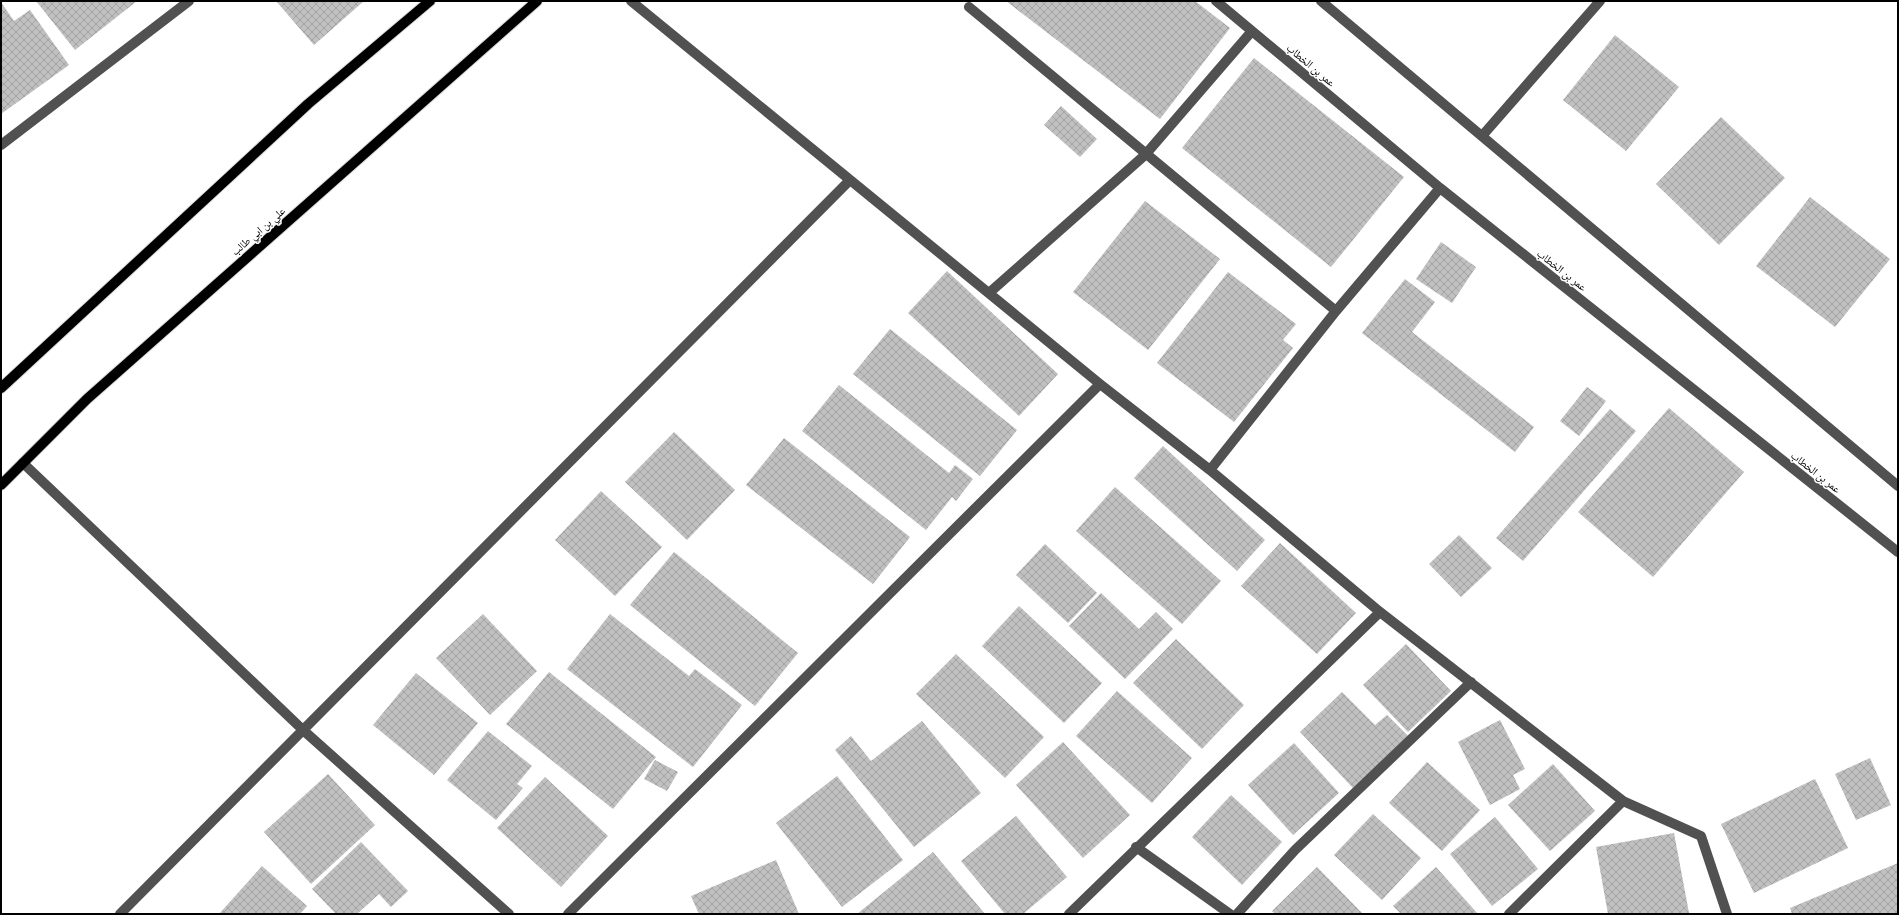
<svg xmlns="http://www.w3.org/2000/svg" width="1899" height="915" font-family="Ubuntu,'Noto Naskh Arabic',sans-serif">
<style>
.building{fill:url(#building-cross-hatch)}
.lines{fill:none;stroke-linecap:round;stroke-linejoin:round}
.major-casing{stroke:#dbdbdb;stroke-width:12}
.minor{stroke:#515151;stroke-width:10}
.major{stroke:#000;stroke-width:10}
.labels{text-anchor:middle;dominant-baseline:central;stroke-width:3;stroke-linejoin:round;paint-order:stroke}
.street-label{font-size:11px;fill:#000;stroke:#fff}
</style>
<defs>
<pattern id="building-cross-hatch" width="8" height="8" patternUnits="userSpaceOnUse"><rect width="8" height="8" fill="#c0c0c0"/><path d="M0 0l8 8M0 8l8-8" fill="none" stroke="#a3a3a3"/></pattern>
</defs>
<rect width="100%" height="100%" fill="#fff"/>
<path class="building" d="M 36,1 L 137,1 L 75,50 Z
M 276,1 L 364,1 L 314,45 Z
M 1006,1 L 1195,1 L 1230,28 L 1160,119 Z
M 1,2 L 14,21 L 30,10 L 69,65 L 1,114 Z
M 1615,35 L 1679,87 L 1626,151 L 1563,100 Z
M 1254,58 L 1404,177 L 1331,267 L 1182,148 Z
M 1061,106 L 1097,139 L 1080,157 L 1044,125 Z
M 1721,117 L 1785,178 L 1719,245 L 1656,184 Z
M 1810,197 L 1890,259 L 1835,327 L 1756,266 Z
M 1145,201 L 1220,259 L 1148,350 L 1073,292 Z
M 1441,242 L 1476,267 L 1452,303 L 1416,279 Z
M 947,271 L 1058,374 L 1019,416 L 908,313 Z
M 1228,272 L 1296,324 L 1283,340 L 1293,348 L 1234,422 L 1157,363 Z
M 1405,279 L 1435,302 L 1412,332 L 1534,427 L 1515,452 L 1362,333 Z
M 890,329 L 1017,430 L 980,476 L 853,374 Z
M 839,385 L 949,473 L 955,465 L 973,479 L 956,501 L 952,497 L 926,530 L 802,431 Z
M 1587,387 L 1606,401 L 1579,436 L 1560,421 Z
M 1669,408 L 1744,472 L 1653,577 L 1578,512 Z
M 1610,409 L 1636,431 L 1523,561 L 1496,538 Z
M 674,432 L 735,490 L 687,540 L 625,482 Z
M 784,438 L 910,537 L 873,584 L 746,485 Z
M 1163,446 L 1265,540 L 1237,571 L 1134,478 Z
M 1115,487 L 1221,581 L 1182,624 L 1076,531 Z
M 601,491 L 662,547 L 615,596 L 555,540 Z
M 1459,535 L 1492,568 L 1461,597 L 1429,564 Z
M 1280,543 L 1356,613 L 1317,654 L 1241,586 Z
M 1045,544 L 1097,593 L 1068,623 L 1016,575 Z
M 674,552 L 798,653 L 755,706 L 630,605 Z
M 1101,593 L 1139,629 L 1156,612 L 1173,629 L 1125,679 L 1069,626 Z
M 1019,606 L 1102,683 L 1064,723 L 982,646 Z
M 483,614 L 537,671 L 490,715 L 436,658 Z
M 610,614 L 689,676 L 695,669 L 742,705 L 693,767 L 567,669 Z
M 1176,639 L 1244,705 L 1202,749 L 1133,683 Z
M 1406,644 L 1451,691 L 1408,732 L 1363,685 Z
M 956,654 L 1044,737 L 1005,778 L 916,694 Z
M 549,672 L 656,757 L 613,809 L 506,724 Z
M 416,673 L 478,723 L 434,775 L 373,725 Z
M 1117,691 L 1192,758 L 1152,803 L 1076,736 Z
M 1342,692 L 1375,725 L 1387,715 L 1408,736 L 1353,788 L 1300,732 Z
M 1500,720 L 1525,769 L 1513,775 L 1520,789 L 1490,805 L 1458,742 Z
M 922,721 L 981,793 L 914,847 L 835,750 L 851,736 L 871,761 Z
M 488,731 L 532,766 L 517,784 L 523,788 L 496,820 L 447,780 Z
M 1063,742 L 1130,815 L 1083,858 L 1016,785 Z
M 1294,743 L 1339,793 L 1293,835 L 1248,785 Z
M 1870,758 L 1891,805 L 1856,820 L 1835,774 Z
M 655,760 L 678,772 L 667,791 L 644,779 Z
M 1427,762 L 1480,810 L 1442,851 L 1389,803 Z
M 1553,764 L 1595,811 L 1550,851 L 1508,805 Z
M 328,774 L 375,825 L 311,884 L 264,832 Z
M 837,776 L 903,860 L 842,907 L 776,823 Z
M 545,777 L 608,836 L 561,887 L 497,828 Z
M 1815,779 L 1848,848 L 1754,893 L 1721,824 Z
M 1231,795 L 1282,842 L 1242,885 L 1192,837 Z
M 1373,814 L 1421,858 L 1382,900 L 1334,855 Z
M 1016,816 L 1067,877 L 1023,914 L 1005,914 L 961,861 Z
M 1495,817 L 1538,869 L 1492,906 L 1450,854 Z
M 1674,833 L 1689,913 L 1608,914 L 1596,847 Z
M 361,842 L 408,891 L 391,907 L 379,894 L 357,914 L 336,914 L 312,889 Z
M 933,852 L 985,914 L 857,914 Z
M 776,860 L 799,914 L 699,914 L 691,896 Z
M 1898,863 L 1898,914 L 1792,914 L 1790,908 Z
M 262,866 L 307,906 L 300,914 L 219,914 Z
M 1317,867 L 1363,914 L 1275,914 L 1272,911 Z
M 1436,867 L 1478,914 L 1401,914 L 1393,906 Z"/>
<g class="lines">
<defs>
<path id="major" d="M 1,388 L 308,104 L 430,1
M 1,485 L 87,399 L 537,1"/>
</defs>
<use href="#major" class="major-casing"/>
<path class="minor" d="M 631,1 L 1100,384 L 1210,470 L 1380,612 L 1623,801 L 1701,836 L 1727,914
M 1216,1 L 1440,188 L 1898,552
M 1321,1 L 1898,486
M 969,7 L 1336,311
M 1482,136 L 1600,1
M 1,145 L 189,1
M 989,293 L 1145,155 L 1252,31
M 23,463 L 303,730 L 509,914
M 1210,470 L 1336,311 L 1440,188
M 1136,847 L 1230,914
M 120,914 L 850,180
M 568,914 L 1100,384
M 1069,914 L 1380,612
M 1237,914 L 1295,850 L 1471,682
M 1509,914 L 1623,801"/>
<use href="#major" class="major"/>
</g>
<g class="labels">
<g class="street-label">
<text transform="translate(1311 65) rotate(40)">عمر بن الخطاب</text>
<text transform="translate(258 231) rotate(-41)">علي بن ابي طالب</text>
<text transform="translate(1562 270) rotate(38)">عمر بن الخطاب</text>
<text transform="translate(1816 472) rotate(38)">عمر بن الخطاب</text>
</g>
</g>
<rect width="1899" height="915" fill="none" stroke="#000000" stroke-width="4"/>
</svg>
